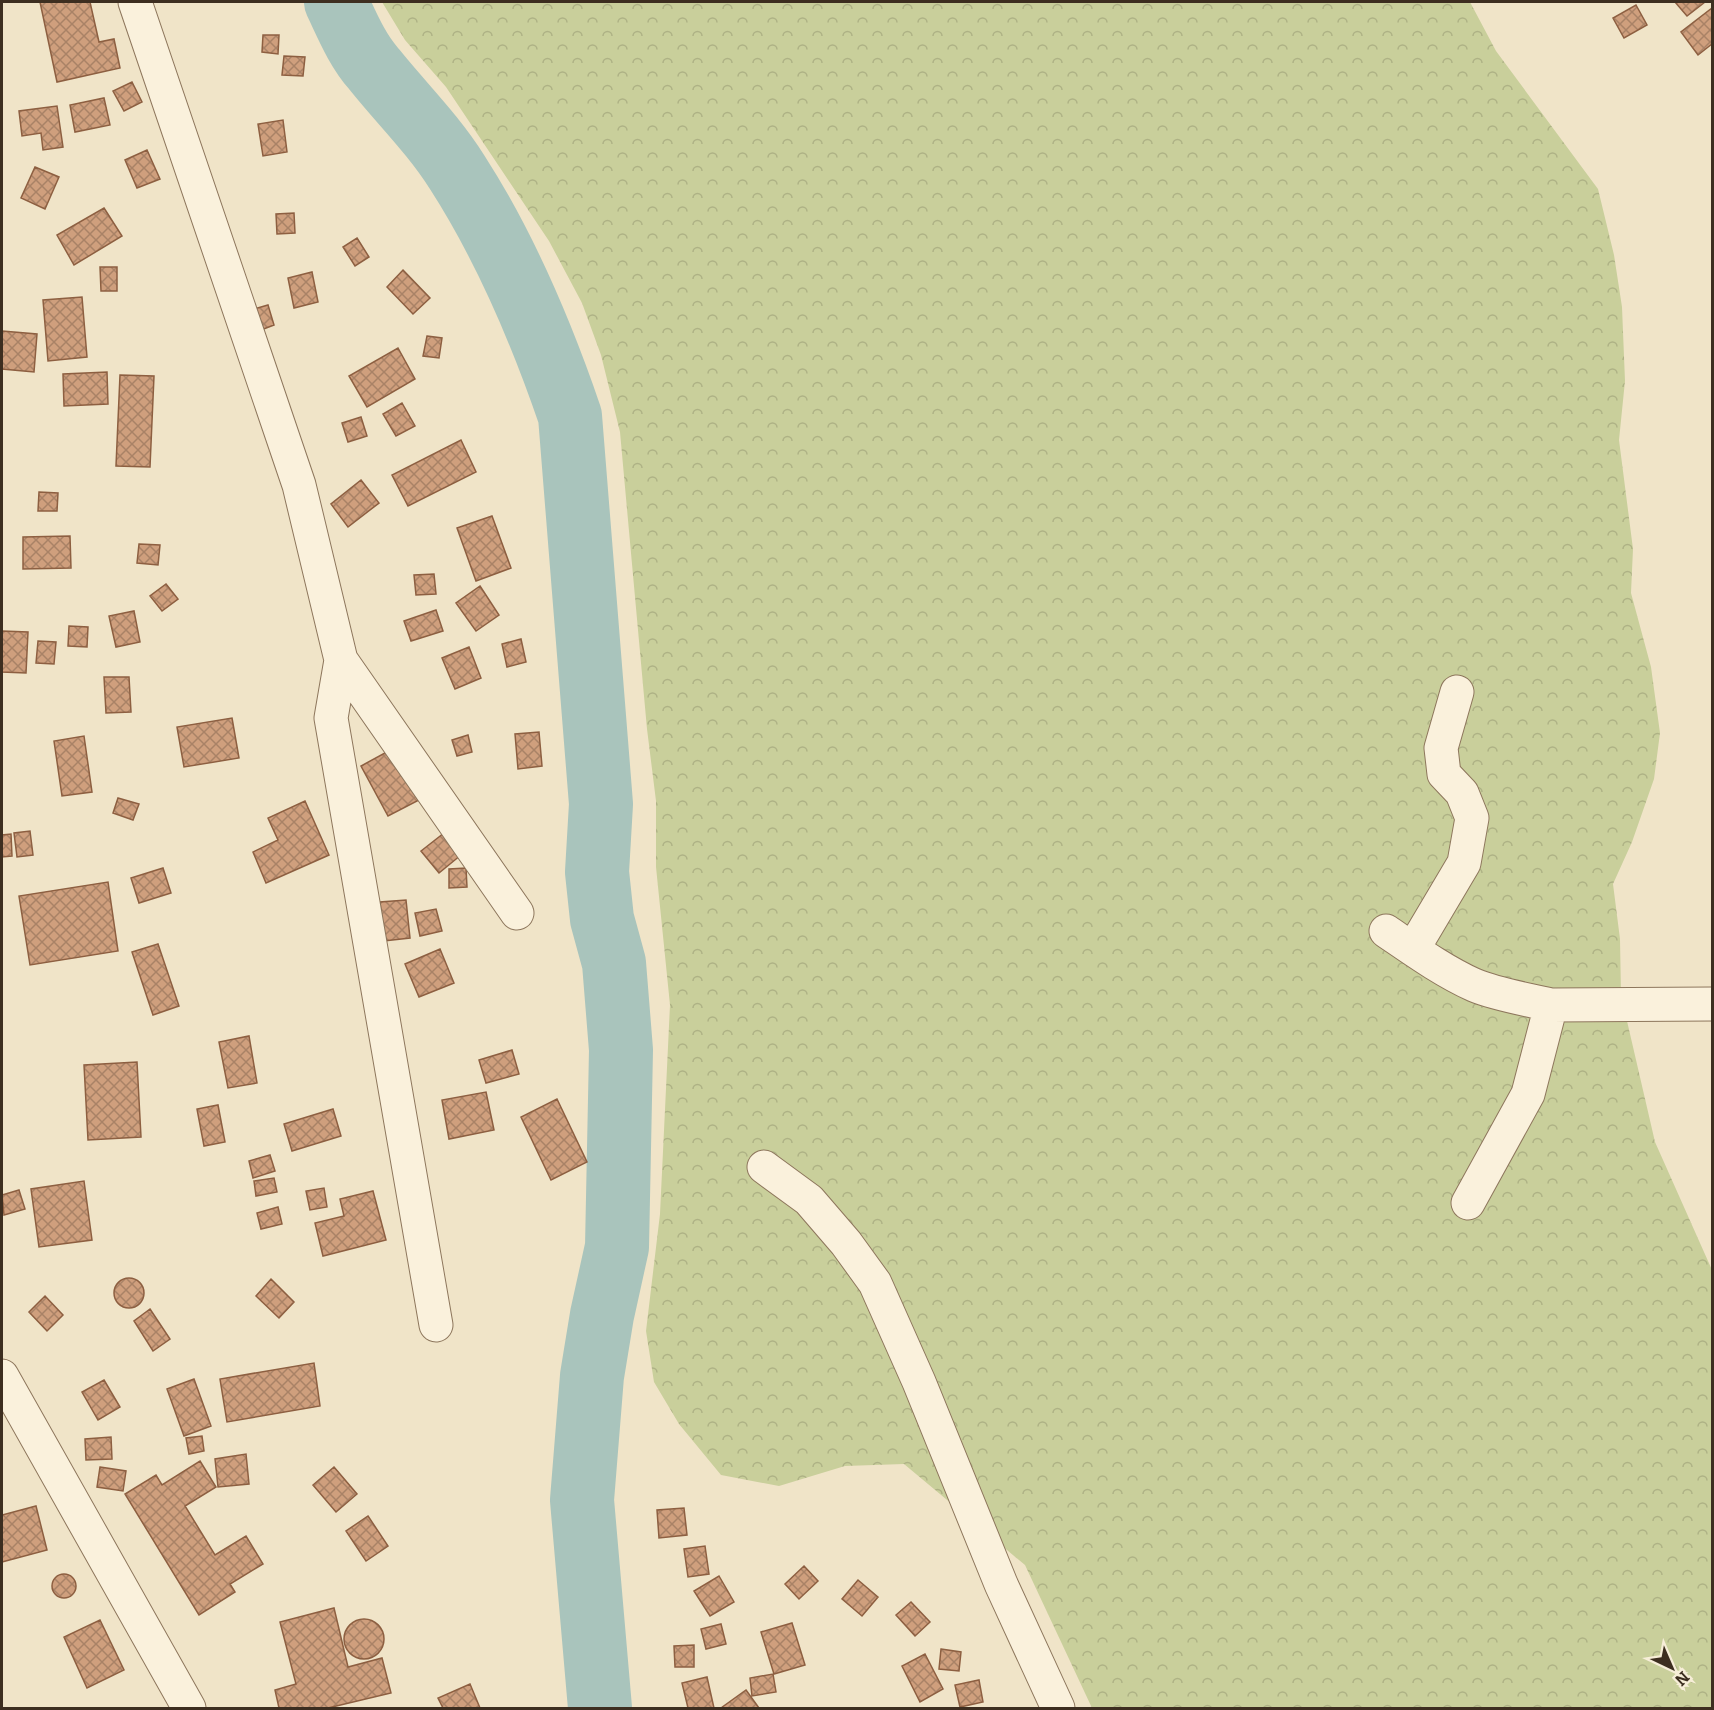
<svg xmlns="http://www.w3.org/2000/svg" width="1714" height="1710" font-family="Bitter,serif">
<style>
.forest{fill:url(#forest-crowns)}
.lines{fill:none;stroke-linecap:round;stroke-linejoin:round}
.river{stroke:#a9c4bc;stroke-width:64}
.building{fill:url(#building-cross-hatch);stroke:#8d5f41;stroke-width:1.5}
.minor-casing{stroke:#8d765c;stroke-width:35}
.minor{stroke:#faf1dc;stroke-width:33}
</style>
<defs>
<pattern id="forest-crowns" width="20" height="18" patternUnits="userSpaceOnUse" patternTransform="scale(1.5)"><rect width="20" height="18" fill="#c9cf9b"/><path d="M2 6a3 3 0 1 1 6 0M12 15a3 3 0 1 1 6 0" fill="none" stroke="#aeb285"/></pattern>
<pattern id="building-cross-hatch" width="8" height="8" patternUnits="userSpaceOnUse" patternTransform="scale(1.5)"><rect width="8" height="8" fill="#cf9f7d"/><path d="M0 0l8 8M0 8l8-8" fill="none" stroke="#a98266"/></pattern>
</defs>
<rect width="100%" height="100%" fill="#f0e4c8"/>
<path class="forest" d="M 382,2 L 1470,2 L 1496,51 L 1598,189 L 1614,255 L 1622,307 L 1625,381 L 1619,440 L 1633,549 L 1631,593 L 1651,667 L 1660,733 L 1654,779 L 1632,842 L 1613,884 L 1620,939 L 1621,995 L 1655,1142 L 1712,1270 L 1712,1708 L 1092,1708 L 1025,1565 L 904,1464 L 845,1466 L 779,1486 L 721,1475 L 679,1424 L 654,1382 L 646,1331 L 660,1214 L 670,1005 L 656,867 L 656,801 L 647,729 L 620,432 L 601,355 L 582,303 L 549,241 L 446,87 L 405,40 Z"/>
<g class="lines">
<path class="river" d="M 336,2 C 347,25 357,50 374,69 C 402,104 433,134 457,172 C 504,245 542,334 570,416 L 601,804 L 597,872 L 602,919 L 614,963 L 621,1050 L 617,1247 L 602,1315 L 592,1376 L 582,1500 L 600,1708"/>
</g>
<path class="building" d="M 40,2 L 90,2 L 99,42 L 114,39 L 120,68 L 57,82 Z
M 1675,2 L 1705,2 L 1687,16 Z
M 1636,5 L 1647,25 L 1624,38 L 1613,18 Z
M 1712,8 L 1712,44 L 1698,55 L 1681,32 Z
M 263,35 L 279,35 L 278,54 L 262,52 Z
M 284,56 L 305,57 L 303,76 L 282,75 Z
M 132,82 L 142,102 L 124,111 L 113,91 Z
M 104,98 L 110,125 L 75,132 L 70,105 Z
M 57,106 L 63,147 L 43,150 L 41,133 L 22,136 L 19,111 Z
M 283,120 L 287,152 L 263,156 L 258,124 Z
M 147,150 L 160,179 L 137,188 L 125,160 Z
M 35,167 L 59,177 L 45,209 L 21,198 Z
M 104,208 L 122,236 L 74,265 L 57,235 Z
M 294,213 L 295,233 L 277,234 L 276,214 Z
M 357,238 L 369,257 L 355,266 L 343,247 Z
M 100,267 L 117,267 L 117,291 L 101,291 Z
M 403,270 L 430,298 L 413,314 L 387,287 Z
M 312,272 L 318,302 L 294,308 L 288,278 Z
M 82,297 L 87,357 L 48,361 L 43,300 Z
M 268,305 L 274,325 L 261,330 L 254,309 Z
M 2,331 L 37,334 L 34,372 L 2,369 Z
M 427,336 L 442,338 L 439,358 L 423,356 Z
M 398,348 L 415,379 L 367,407 L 349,376 Z
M 107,372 L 108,404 L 64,406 L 63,374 Z
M 120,375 L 154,376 L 150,467 L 116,466 Z
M 402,403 L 415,426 L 396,436 L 383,414 Z
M 361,417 L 367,436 L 348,442 L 342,423 Z
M 461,440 L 476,472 L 408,506 L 392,475 Z
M 361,480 L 379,503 L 348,527 L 331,504 Z
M 39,492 L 58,493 L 57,511 L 38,511 Z
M 492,516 L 511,568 L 476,581 L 457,528 Z
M 70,536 L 71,568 L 23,569 L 23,537 Z
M 139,544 L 160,545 L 158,565 L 137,563 Z
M 434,574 L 436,594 L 416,595 L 414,575 Z
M 166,584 L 178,599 L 162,611 L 150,596 Z
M 480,586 L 499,615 L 476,631 L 456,603 Z
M 436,610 L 443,631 L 411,641 L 404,621 Z
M 134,611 L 140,642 L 116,647 L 109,616 Z
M 69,626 L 88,627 L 87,647 L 68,646 Z
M 2,631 L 28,632 L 26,673 L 2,672 Z
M 521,639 L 526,662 L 507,667 L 502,644 Z
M 38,641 L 56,642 L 54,664 L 36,663 Z
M 469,647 L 481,678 L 455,689 L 442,658 Z
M 104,677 L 129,677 L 131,712 L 106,713 Z
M 232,718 L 239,758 L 184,767 L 177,727 Z
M 539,732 L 542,766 L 518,769 L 515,734 Z
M 468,735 L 472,752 L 457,756 L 452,740 Z
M 84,736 L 92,792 L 62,796 L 54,741 Z
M 394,748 L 421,799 L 388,816 L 361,766 Z
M 118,798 L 139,804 L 133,820 L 113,813 Z
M 305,801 L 329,855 L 266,883 L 253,852 L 278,840 L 268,818 Z
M 30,831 L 33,855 L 17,857 L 14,833 Z
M 444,833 L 461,855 L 439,873 L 421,851 Z
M 11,834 L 12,856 L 2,857 L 2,835 Z
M 163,868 L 171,893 L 139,903 L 131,878 Z
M 466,868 L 467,887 L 449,888 L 449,869 Z
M 108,882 L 118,951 L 30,965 L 19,896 Z
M 406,900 L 410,938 L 384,941 L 380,902 Z
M 436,909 L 442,931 L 420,936 L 415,913 Z
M 158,944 L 179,1006 L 153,1015 L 132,952 Z
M 440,949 L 454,983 L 419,997 L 405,964 Z
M 249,1036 L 257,1083 L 228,1088 L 219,1042 Z
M 512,1050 L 519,1074 L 486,1083 L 479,1060 Z
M 137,1062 L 141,1137 L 88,1140 L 84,1065 Z
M 486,1092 L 494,1130 L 449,1139 L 442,1100 Z
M 557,1099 L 587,1162 L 551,1180 L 521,1117 Z
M 218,1105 L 225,1142 L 204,1146 L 197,1109 Z
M 333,1109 L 341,1136 L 292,1151 L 284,1124 Z
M 270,1155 L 275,1171 L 253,1178 L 249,1161 Z
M 274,1178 L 277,1192 L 256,1196 L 254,1181 Z
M 84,1181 L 92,1240 L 39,1247 L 31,1189 Z
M 324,1188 L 327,1207 L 310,1210 L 306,1191 Z
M 19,1190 L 25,1209 L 4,1215 L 2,1195 Z
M 373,1191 L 386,1240 L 323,1256 L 315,1223 L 344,1216 L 340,1199 Z
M 278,1207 L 282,1224 L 261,1229 L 257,1213 Z
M114 1293a15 15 0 1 1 30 0a15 15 0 1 1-30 0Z
M 271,1279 L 294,1302 L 279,1318 L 256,1296 Z
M 45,1296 L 63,1315 L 47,1331 L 29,1312 Z
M 150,1309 L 170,1339 L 153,1351 L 134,1321 Z
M 314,1363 L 320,1406 L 227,1422 L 220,1379 Z
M 194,1379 L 211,1426 L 184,1436 L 167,1389 Z
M 104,1380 L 120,1407 L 98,1420 L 82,1392 Z
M 202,1436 L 204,1451 L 189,1454 L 186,1438 Z
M 111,1437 L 112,1459 L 86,1460 L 85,1439 Z
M 246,1454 L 249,1484 L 218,1487 L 215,1459 Z
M 200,1461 L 216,1487 L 185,1506 L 215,1555 L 246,1536 L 263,1564 L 230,1584 L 235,1592 L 199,1615 L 125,1494 L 156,1475 L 162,1485 Z
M 100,1467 L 126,1471 L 123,1491 L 97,1487 Z
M 334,1467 L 357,1494 L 336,1512 L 313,1485 Z
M 36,1506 L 47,1550 L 2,1562 L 2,1515 Z
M 684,1508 L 687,1535 L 659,1538 L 657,1510 Z
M 368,1516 L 388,1546 L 366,1561 L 346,1531 Z
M 705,1546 L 709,1574 L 688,1577 L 684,1549 Z
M 804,1566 L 818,1581 L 799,1599 L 785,1584 Z
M52 1586a12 12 0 1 1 24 0a12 12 0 1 1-24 0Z
M 719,1576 L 734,1602 L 710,1616 L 694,1591 Z
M 858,1580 L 878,1597 L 862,1616 L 842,1599 Z
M 911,1602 L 930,1622 L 915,1636 L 896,1615 Z
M 334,1608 L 348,1667 L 382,1658 L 391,1693 L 328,1708 L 279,1708 L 275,1690 L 296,1684 L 280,1622 Z
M344 1639a20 20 0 1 1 40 0a20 20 0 1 1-40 0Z
M 100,1620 L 124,1670 L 87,1688 L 64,1637 Z
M 792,1623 L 805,1665 L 774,1674 L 761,1632 Z
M 721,1624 L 726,1644 L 706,1649 L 701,1629 Z
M 694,1645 L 694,1667 L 675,1667 L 674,1646 Z
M 941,1649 L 961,1652 L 959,1671 L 939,1669 Z
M 925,1654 L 943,1689 L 920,1702 L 902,1666 Z
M 773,1674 L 776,1692 L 752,1696 L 750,1678 Z
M 707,1677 L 714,1708 L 688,1708 L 682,1683 Z
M 979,1680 L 983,1702 L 960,1707 L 955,1685 Z
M 470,1684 L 480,1708 L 443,1708 L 438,1698 Z
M 746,1690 L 759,1708 L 721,1708 Z"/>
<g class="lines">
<defs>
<path id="minor" d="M 135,2 L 299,485 L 341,660 L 517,913
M 341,660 L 331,718 L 436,1325
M 1386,931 C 1414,950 1443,971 1474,985 C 1498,995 1526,999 1551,1005 L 1528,1094 L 1468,1203
M 1413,949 L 1464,863 L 1472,818 L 1462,793 L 1444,774 L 1441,748 L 1457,692
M 1551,1005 L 1712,1004
M 764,1167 L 809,1200 L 846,1243 L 875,1283 L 919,1382 L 1001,1584 L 1058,1708
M 2,1376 L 189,1708"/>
</defs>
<use href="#minor" class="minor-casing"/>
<use href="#minor" class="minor"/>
</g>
<rect width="1714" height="1710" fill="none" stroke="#3d2e20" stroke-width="6"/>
<g transform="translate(1672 1668) rotate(136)" stroke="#f7eed8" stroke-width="4.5" paint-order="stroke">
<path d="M0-4.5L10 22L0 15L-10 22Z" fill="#3d2e20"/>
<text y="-9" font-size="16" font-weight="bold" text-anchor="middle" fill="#3d2e20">N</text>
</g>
</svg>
